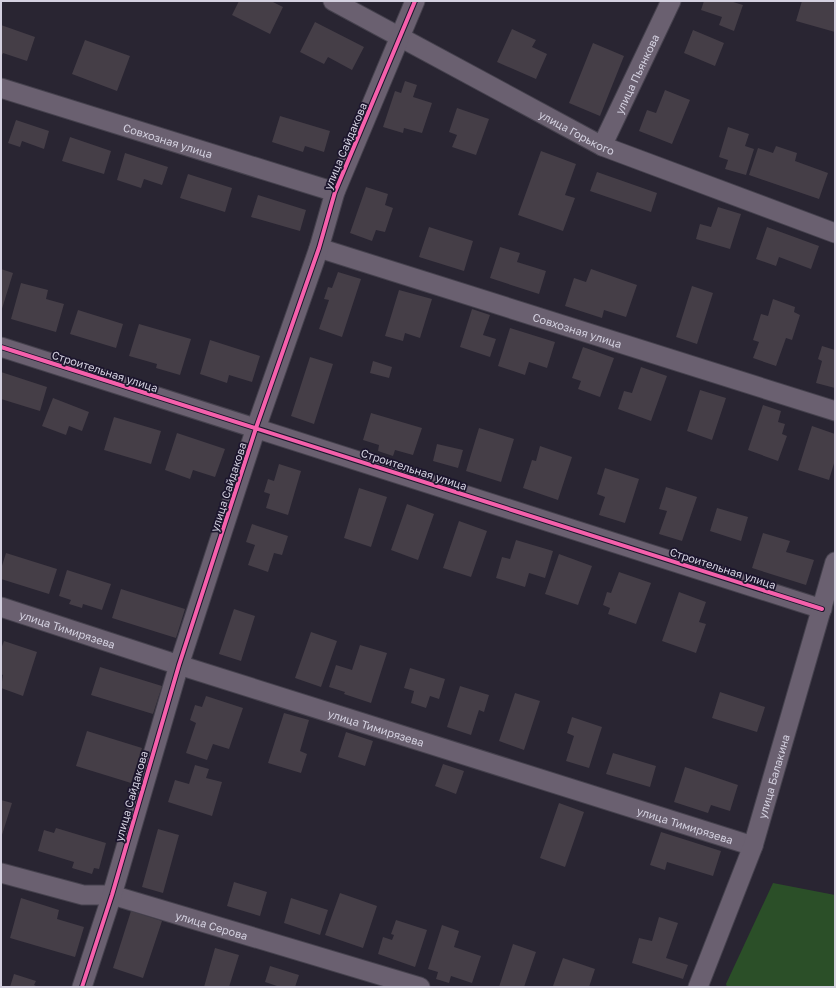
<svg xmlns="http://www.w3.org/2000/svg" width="836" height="988" font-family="'Golos Text',sans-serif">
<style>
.green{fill:#2b4f28}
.building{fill:#453e47}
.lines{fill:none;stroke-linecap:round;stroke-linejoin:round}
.street-casing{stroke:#45414d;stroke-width:21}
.street{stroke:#6a6070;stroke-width:19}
.cycleway-casing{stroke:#1c162d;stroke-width:6}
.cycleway{stroke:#f560ab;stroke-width:4}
.labels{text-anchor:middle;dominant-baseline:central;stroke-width:3.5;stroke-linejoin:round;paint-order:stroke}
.street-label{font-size:11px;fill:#d4d1e0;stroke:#1c162d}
</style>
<rect width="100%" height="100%" fill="#292532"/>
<path class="green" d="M 773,883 L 835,895 L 835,987 L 727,987 L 726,984 Z"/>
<path class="building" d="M 239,1 L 271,1 L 283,7 L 270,34 L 232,15 Z
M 704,1 L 730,1 L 743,5 L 734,31 L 719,25 L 722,17 L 701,10 Z
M 802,1 L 829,1 L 835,3 L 835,32 L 796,21 Z
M 315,22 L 364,47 L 352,70 L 328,57 L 324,64 L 300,52 Z
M 1,25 L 35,37 L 27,61 L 3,53 L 1,57 Z
M 512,29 L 536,40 L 532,47 L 547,54 L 536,79 L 497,62 Z
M 693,30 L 724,43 L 715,66 L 684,53 Z
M 85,40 L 130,56 L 117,91 L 72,74 Z
M 593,43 L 624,56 L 600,116 L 569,103 Z
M 405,81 L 417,85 L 413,97 L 432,103 L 422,133 L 404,128 L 403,133 L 383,127 L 395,91 L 401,93 Z
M 665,90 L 690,100 L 672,144 L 639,131 L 647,110 L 656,113 Z
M 457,108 L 489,119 L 476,155 L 452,147 L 457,135 L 449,132 Z
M 280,116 L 330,131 L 324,152 L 305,146 L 303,152 L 272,142 Z
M 16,120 L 49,131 L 44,149 L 22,141 L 20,147 L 8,143 Z
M 728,127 L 749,134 L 745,146 L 754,149 L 746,175 L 725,169 L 728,160 L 719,157 Z
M 70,137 L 111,151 L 104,174 L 62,161 Z
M 776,146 L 797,153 L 795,161 L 828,173 L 819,199 L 749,175 L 758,148 L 773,153 Z
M 541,151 L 576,164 L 565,195 L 575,198 L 563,231 L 518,215 Z
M 125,153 L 168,167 L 162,185 L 144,179 L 141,188 L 117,180 Z
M 597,172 L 657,193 L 651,212 L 590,191 Z
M 188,174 L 232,188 L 225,212 L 180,198 Z
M 366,187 L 388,194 L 385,205 L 393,208 L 385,232 L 376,230 L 372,241 L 350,233 Z
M 258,195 L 306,210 L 300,231 L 251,217 Z
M 718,207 L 741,214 L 730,249 L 696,239 L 700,224 L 711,227 Z
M 429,227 L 473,241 L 464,271 L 419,257 Z
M 767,227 L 819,246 L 811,269 L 779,257 L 776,266 L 756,259 Z
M 500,247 L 520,253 L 517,262 L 546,271 L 539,294 L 490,278 Z
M 1,269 L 13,273 L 1,312 Z
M 591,269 L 637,285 L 626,317 L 604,310 L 602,318 L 565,306 L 574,278 L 586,282 Z
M 338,272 L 361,279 L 342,337 L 319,329 L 329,300 L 324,299 L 328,287 L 332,288 Z
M 21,283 L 48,290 L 46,299 L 64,304 L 56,332 L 11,319 Z
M 692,286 L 713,293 L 697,344 L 676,337 Z
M 399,290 L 432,299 L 420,338 L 405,333 L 403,341 L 385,336 Z
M 773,299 L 795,307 L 794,312 L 800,315 L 792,340 L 786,338 L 776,366 L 753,358 L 759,342 L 753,340 L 761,314 L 768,316 Z
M 472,309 L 490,315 L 483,335 L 496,339 L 490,357 L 460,347 Z
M 78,310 L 123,324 L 116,348 L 70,334 Z
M 139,324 L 191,339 L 180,375 L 156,368 L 157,364 L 129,356 Z
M 510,328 L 555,342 L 547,368 L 529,362 L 525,375 L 498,366 Z
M 210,340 L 260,356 L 252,382 L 229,375 L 227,383 L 200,374 Z
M 822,346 L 835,350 L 835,388 L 816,383 L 822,361 L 818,359 Z
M 583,347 L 614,358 L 600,397 L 578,389 L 581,381 L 572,378 Z
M 310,357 L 333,364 L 314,424 L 291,416 Z
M 373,361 L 392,367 L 389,378 L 370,373 Z
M 641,367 L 667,376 L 651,421 L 618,409 L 624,391 L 632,393 Z
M 1,372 L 47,387 L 40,411 L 1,399 Z
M 700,390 L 726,398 L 712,440 L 687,431 Z
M 53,398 L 89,412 L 82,431 L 69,426 L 66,435 L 42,426 Z
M 763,405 L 781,411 L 778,422 L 785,424 L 782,434 L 787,436 L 778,461 L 748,450 Z
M 371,413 L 422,428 L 413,455 L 395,450 L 393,456 L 378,451 L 379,445 L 363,440 Z
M 114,417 L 161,431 L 151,464 L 104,450 Z
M 812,426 L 835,434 L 835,460 L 829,480 L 798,470 Z
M 479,428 L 514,439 L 501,482 L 466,471 Z
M 177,433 L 225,449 L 215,477 L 193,470 L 190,479 L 165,470 Z
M 437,444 L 463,450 L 458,468 L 433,461 Z
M 540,446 L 572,457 L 558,500 L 523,488 L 532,460 L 536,461 Z
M 279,464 L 301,471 L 288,515 L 266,508 L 270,494 L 264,492 L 268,479 L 274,481 Z
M 605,468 L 639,479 L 625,523 L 599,515 L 605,497 L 597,494 Z
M 666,487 L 697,497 L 682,541 L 659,534 L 667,511 L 659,509 Z
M 359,488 L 387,497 L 371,547 L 344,538 Z
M 407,504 L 434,514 L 418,560 L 391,550 Z
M 717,508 L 748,517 L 741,541 L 710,531 Z
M 459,521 L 487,531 L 471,577 L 443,568 Z
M 252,524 L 288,536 L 282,555 L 274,553 L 268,572 L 248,565 L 255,545 L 246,542 Z
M 763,533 L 790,541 L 786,552 L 814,560 L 806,585 L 752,568 Z
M 516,540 L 553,551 L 545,578 L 529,573 L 525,587 L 496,578 L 502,557 L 510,559 Z
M 6,553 L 57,569 L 49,594 L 1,579 L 1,569 Z
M 559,554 L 592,566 L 578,605 L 545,594 Z
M 67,570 L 111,584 L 102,610 L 83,604 L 82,608 L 69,604 L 71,600 L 59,596 Z
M 619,572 L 651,583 L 636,624 L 608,614 L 610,608 L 603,605 L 607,592 L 611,593 Z
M 121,589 L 185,609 L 176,638 L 112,618 Z
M 679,592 L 706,602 L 699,622 L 706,624 L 696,653 L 662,641 Z
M 234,609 L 255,616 L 241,661 L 219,654 Z
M 311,632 L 337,641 L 321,687 L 295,678 Z
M 4,641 L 37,652 L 23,696 L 1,688 L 3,675 L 1,674 L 1,649 Z
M 360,645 L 387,653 L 371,703 L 344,694 L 345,692 L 329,687 L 336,665 L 352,670 Z
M 100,667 L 162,686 L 153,714 L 91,695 Z
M 410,668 L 445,679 L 439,699 L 430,696 L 426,708 L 411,703 L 414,691 L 404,688 Z
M 460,686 L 489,695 L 484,712 L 479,710 L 471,735 L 447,727 Z
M 720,692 L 765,707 L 757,732 L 712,718 Z
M 515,693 L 540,701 L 524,750 L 499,741 Z
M 206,696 L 243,708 L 229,749 L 213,744 L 207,760 L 186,753 L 196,723 L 190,720 L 195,705 L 202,707 Z
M 284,713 L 309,720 L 300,751 L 307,754 L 301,773 L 268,763 Z
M 572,717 L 602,727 L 589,768 L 566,761 L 574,736 L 567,733 Z
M 87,731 L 142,748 L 131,783 L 76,766 Z
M 346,732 L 373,741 L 365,766 L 338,757 Z
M 613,753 L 656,766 L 650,787 L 606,774 Z
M 443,764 L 464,771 L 456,794 L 435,786 Z
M 195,765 L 209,769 L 206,778 L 222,782 L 212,816 L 168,802 L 175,780 L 189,784 Z
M 685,767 L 738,785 L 730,811 L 711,805 L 708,813 L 674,802 Z
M 1,800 L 12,803 L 1,838 Z
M 559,803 L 584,812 L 565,867 L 540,858 Z
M 56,828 L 106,843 L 99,869 L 94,868 L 92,874 L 72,868 L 74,862 L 38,851 L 44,830 L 54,833 Z
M 158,829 L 179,835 L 163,893 L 142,887 Z
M 661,832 L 721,851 L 713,876 L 667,862 L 665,870 L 650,865 Z
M 234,882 L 267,892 L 260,916 L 227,906 Z
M 340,893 L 377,906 L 363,948 L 325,935 Z
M 21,898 L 59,910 L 57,919 L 84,927 L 75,957 L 10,938 Z
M 291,898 L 328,910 L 320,935 L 284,923 Z
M 131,911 L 162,921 L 143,978 L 113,968 Z
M 659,917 L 678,923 L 666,958 L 688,965 L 683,979 L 632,963 L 639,938 L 652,941 Z
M 396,920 L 427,930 L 415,967 L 378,954 L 383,937 L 392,940 L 394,935 L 391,934 Z
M 442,925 L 459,931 L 454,947 L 481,956 L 472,983 L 451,976 L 449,983 L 436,979 L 438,972 L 428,969 Z
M 513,944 L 536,952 L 524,987 L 499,987 Z
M 215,948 L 239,955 L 229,987 L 204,987 Z
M 563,958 L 595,969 L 589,987 L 553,986 Z
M 270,966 L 299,975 L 295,987 L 280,987 L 265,982 Z
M 14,974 L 36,981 L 34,985 L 38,987 L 10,987 Z"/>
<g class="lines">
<defs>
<g id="street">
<path id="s1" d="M 333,1 L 602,146 L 835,233"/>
<path id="s2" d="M 1,88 L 335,192"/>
<path id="s3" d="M 602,146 L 671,1"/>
<path id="s4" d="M 319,248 L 835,411"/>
<path d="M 1,347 L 822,609"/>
<path id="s5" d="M 1,607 L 179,665 L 753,846"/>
<path id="s6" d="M 1,873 L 83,895 L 112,895 L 420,987"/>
<path d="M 82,987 L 112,895 L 179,665 L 256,428 L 319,248 L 335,192 L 415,1"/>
<path id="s7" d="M 698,987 L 753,846 L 835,562"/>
</g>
</defs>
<use href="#street" class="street-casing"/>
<use href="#street" class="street"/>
<defs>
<path id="cycleway" d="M 1,347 L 822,609
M 82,987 L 112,895 L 179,665 L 256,428 L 319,248 L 335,192 L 415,1"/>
</defs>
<use href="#cycleway" class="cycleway-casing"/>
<use href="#cycleway" class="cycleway"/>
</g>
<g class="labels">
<g class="street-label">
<text stroke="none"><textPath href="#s3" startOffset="80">улица Пьянкова</textPath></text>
<text stroke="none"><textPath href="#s1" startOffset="277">улица Горького</textPath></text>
<text stroke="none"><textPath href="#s2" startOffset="175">Совхозная улица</textPath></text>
<text transform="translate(345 146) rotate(-67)">улица Сайдакова</text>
<text stroke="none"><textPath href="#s4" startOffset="271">Совхозная улица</textPath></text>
<text transform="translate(105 371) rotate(18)">Строительная улица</text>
<text transform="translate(414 469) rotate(18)">Строительная улица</text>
<text transform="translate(228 487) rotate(-72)">улица Сайдакова</text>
<text transform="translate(723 568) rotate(18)">Строительная улица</text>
<text stroke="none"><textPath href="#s5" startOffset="70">улица Тимирязева</textPath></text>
<text stroke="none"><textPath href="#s5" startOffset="394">улица Тимирязева</textPath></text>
<text stroke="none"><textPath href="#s7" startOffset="224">улица Балакина</textPath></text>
<text transform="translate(131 796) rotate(-74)">улица Сайдакова</text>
<text stroke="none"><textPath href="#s5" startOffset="718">улица Тимирязева</textPath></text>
<text stroke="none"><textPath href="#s6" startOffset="218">улица Серова</textPath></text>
</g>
</g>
<rect width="836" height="988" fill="none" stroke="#d4d1e0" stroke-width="4"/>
</svg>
